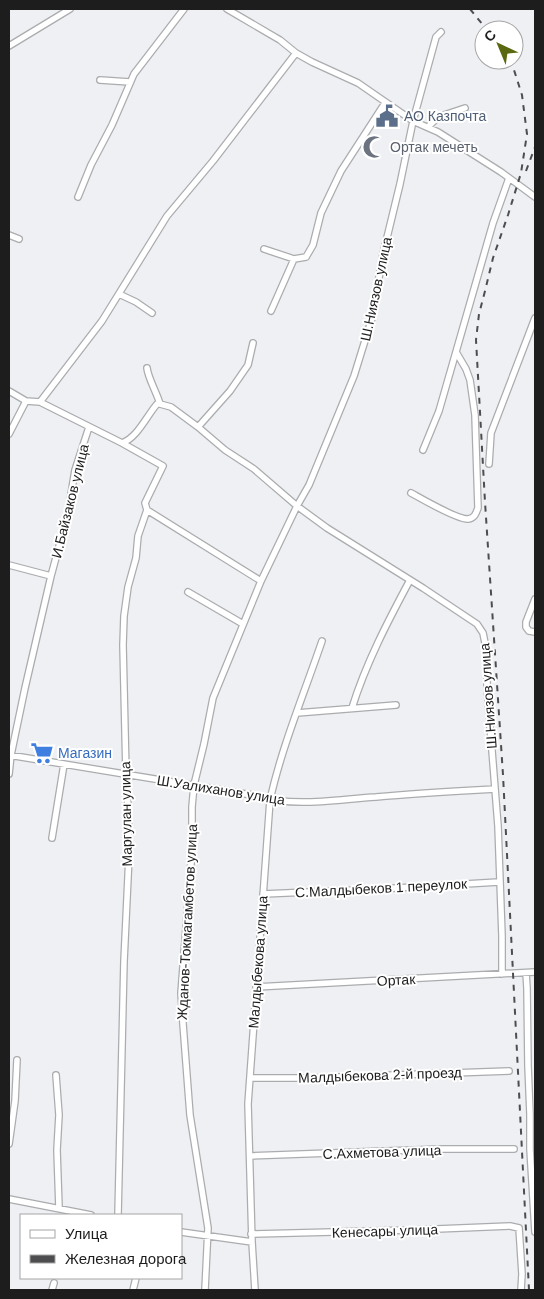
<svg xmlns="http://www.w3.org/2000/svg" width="544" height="1299" font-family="Arial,sans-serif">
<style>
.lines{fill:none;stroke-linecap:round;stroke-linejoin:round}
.minor-casing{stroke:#aaacae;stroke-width:8}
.minor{stroke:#fff;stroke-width:5.5}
.rail{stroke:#4d4d4f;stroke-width:2;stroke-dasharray:6 6;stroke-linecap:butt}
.labels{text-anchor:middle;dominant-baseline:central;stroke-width:4;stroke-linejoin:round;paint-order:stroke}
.service-label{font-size:14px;fill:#4e5e75;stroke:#fff;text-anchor:start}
.worship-label{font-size:14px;fill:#5b616d;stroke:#fff;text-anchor:start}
.street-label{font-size:14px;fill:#1d1d1e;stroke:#fff}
.shop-label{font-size:14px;fill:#366cbe;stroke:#fff;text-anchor:start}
</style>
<rect width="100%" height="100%" fill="#eef0f3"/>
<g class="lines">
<defs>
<path id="minor" d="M 227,9 L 280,40 L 296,53 L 312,62 L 358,83 L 413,121 L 438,132 L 501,172 L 535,197
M 9,46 L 70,9
M 296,53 L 213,161 L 167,216 L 102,321 L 40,402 L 122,443 C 137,438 146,417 157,404 L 160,404 L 171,407 L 198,427 L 225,450 L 254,469 L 297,506 L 309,485 L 354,376 L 372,318 L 383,254 L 400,184 L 413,121 L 436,37 L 441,32
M 100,80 L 130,82
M 428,127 L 438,117 L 465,108
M 78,197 L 91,165 L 112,125 L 134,74 L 184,9
M 9,235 L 19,239
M 264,249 L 294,259
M 119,294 L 136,302 L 152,313
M 271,311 L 294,259 L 306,257 L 313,245 L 321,213 L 341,171 L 385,103
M 147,368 C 148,378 157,393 160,404
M 9,391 L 26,401 L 40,402
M 198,427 L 230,391 L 248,365 L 253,343
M 9,434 L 26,401
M 423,450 L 439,411 L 493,223 L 509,178
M 489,464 L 491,433 L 535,318
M 411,493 C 422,499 458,520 468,519 C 475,518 476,513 478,508 L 475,415 L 470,380 L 466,369 L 456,352
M 147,510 L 261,581
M 9,565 L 51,576
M 188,592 L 243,624
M 535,599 L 526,622 L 526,627 L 529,631 L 535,632
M 352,708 C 366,663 388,621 410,580
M 297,713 L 396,705
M 9,755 L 258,796 C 294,808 339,799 376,797 C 415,793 455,791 494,789
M 9,774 L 11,755 L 25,688 L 51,576 L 68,513 L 75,470 L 89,427
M 52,838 L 64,764
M 263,894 L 379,889 L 499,882
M 526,973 L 527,988 L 528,1066 L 530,1114 L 530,1149 L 535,1232
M 256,987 L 535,972
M 56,1075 L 59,1115 L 57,1150 L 59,1208
M 250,1078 L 311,1078 L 509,1071
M 9,1144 L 15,1101 L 17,1060
M 250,1156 L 442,1149 L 514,1149
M 9,1199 L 91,1215
M 118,1215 L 124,961 L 129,856 L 128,807 L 126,774 L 123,645 L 124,616 L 128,587 L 136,558 L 138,536 L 147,510 L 145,503 L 163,466 L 122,443
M 181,1232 L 252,1242
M 251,1234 L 412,1230 L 510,1226 L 519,1228 L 522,1274 L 521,1290
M 52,1290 L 54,1283
M 133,1290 L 136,1278
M 205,1290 L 208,1228 L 190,1115 L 183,1024 L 181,993 L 192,850 L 192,807 L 194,785 L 204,744 L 213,698 L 261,581 L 297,506 L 327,528 L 423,588 L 477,624 L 483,633 L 487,653 L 487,688 L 498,826 L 502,936 L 502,974
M 255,1290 L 252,1242 L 248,1104 L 270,800 C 282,746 304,694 322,641"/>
</defs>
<use href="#minor" class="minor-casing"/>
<use href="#minor" class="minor"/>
<path class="rail" d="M 470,9 L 487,30
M 508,60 L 514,70 L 522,95 L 527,134 L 521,173 L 508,215 L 493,258 L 485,291 L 479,314 L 476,340 L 485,502 L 503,775 L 529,1290
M 526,171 L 535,147"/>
</g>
<defs>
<symbol id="civic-bare" viewBox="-9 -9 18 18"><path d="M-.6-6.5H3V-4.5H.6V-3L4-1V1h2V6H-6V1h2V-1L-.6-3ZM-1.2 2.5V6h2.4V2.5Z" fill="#5c6f8a" stroke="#fff" stroke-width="2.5" paint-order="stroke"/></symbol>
<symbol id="mosque-bare" viewBox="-9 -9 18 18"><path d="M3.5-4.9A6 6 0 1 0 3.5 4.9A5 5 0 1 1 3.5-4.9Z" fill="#6b7280" stroke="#fff" stroke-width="2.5" paint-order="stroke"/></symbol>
<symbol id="supermarket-bare" viewBox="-9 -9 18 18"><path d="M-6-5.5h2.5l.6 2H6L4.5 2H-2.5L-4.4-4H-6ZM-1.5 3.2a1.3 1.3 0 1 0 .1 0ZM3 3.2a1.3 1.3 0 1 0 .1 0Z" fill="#3f7fe0" stroke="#fff" stroke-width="2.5" paint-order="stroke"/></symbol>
</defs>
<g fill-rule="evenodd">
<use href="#civic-bare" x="371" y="100" width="32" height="32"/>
<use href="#mosque-bare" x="358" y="131" width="32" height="32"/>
<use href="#supermarket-bare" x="26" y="737" width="32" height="32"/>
</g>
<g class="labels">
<g class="service-label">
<text x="404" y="116">АО Казпочта</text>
</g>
<g class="worship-label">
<text x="390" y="147">Ортак мечеть</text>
</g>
<g class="street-label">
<text transform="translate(376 289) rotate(-78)">Ш.Ниязов улица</text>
<text transform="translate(70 501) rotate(-76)">И.Байзаков улица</text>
<text transform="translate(488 696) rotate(-94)">Ш.Ниязов улица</text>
<text transform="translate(221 790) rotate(9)">Ш.Уалиханов улица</text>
<text transform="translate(126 814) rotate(-91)">Маргулан улица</text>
<text transform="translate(381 888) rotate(-3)">С.Малдыбеков 1 переулок</text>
<text transform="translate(187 922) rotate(-87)">Жданов-Токмагамбетов улица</text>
<text transform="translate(258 962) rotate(-86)">Малдыбекова улица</text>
<text transform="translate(396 980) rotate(-3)">Ортак</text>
<text transform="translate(380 1075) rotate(-2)">Малдыбекова 2-й проезд</text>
<text transform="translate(382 1152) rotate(-2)">С.Ахметова улица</text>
<text transform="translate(385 1231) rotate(-2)">Кенесары улица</text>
</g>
<g class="shop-label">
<text x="58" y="753">Магазин</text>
</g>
</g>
<rect width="544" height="1299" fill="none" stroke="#1d1d1e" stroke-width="20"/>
<rect x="20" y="1214" width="162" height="65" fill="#ffffff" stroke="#a5a5a5"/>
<rect x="30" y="1230" width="25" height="8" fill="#ffffff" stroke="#a5a5a5"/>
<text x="65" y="1239" font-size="15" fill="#1d1d1e">Улица</text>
<rect x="30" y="1255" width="25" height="8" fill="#4d4d4f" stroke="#a5a5a5"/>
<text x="65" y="1264" font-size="15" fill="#1d1d1e">Железная дорога</text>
<g transform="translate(499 45) rotate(316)"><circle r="24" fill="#ffffff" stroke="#a5a5a5"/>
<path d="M0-4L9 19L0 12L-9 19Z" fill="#5a6911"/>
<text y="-8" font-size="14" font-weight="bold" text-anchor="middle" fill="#1d1d1e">С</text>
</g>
</svg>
